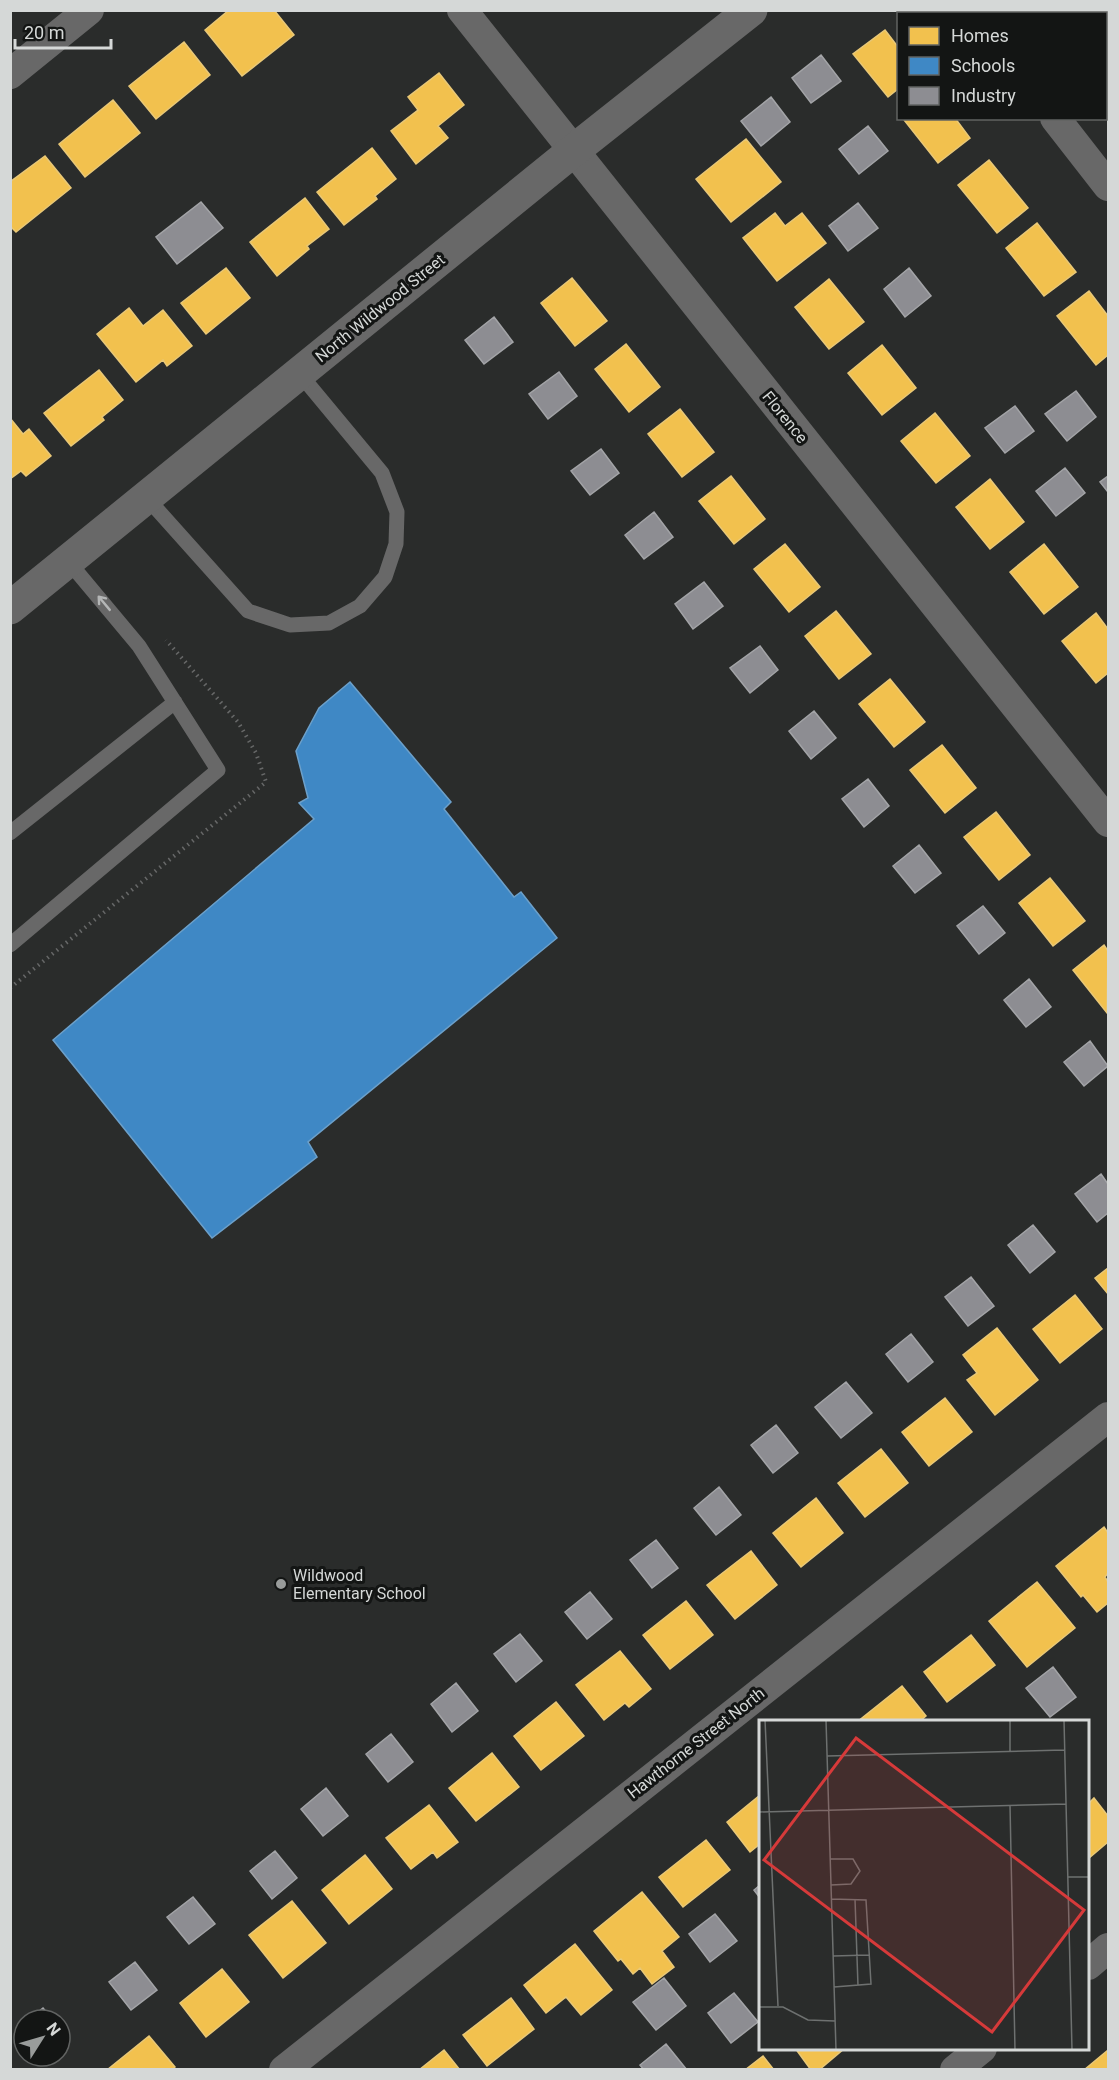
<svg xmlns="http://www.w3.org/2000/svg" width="1119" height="2080" font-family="Roboto,sans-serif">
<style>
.homes{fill:#f2c14e;stroke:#e9c877;stroke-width:1.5}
.schools{fill:#3f88c5;stroke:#6ca0ca;stroke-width:1.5}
.industry{fill:#8d8d92;stroke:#a3a4a7;stroke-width:1.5}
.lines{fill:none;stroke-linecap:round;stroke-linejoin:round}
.path{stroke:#676868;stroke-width:4;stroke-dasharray:1.5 4.5;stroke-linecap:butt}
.service{stroke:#686868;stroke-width:15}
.minor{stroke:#686868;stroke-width:30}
.tertiary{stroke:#686868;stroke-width:33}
.oneway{stroke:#b4b6b6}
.poi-dot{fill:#999c9b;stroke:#131514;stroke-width:2}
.labels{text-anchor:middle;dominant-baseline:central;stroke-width:6;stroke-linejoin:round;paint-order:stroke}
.street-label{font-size:16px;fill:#d5d8d7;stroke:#131514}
.poi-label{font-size:16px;fill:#d5d8d7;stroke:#131514;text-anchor:start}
.inset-road{fill:none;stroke:#6e7170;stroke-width:1.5}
.view{fill:#d63a3a;fill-opacity:0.15;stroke:#d63a3a;stroke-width:3}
.inset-edge{fill:none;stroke:#d5d8d7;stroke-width:3}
</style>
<rect width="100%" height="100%" fill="#2a2c2b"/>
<path class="homes" d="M 229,10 L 274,10 L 294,35 L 242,76 L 205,30 Z
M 1069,10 L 1108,10 L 1108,21 L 1106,24 L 1106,14 L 1071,14 Z
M 885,30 L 898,47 L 898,89 L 888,97 L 853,54 Z
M 184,42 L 210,75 L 156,119 L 129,86 Z
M 1108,42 L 1108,62 L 1106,59 L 1106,45 Z
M 439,73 L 464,105 L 438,126 L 448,138 L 416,164 L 391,131 L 418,110 L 408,97 Z
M 113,100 L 140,133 L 85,177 L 59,144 Z
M 905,118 L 955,118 L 970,138 L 938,163 L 904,120 Z
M 746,139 L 781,182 L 731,222 L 696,179 Z
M 372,148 L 396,179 L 375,196 L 377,199 L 344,225 L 317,192 Z
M 45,156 L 71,188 L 16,232 L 10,226 L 10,182 Z
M 989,160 L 1028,208 L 997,233 L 958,185 Z
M 305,198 L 329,229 L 307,246 L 309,249 L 277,276 L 250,242 Z
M 775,213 L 785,226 L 802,213 L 826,243 L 777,281 L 743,238 Z
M 1037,223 L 1076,272 L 1044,296 L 1006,248 Z
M 226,268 L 250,298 L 206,334 L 181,303 Z
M 572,278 L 607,321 L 575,346 L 541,303 Z
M 829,279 L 864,322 L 829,349 L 795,307 Z
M 1089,291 L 1108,316 L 1108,355 L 1096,365 L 1057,316 Z
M 129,308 L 143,326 L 163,310 L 192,346 L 167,366 L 163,360 L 136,382 L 97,334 Z
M 626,344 L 660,387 L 629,412 L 595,369 Z
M 882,345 L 916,388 L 882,415 L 848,373 Z
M 99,370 L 123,400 L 102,417 L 104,420 L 71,446 L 44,413 Z
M 680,409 L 714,452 L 682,477 L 648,434 Z
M 935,413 L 970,456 L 936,483 L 901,441 Z
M 10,418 L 23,434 L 29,429 L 51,456 L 26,476 L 21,471 L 10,479 Z
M 731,476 L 765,519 L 734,544 L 699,501 Z
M 990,479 L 1024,522 L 990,549 L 956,507 Z
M 785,544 L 820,587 L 789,612 L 754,569 Z
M 1044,544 L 1078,587 L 1044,614 L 1010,572 Z
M 836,611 L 871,654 L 839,679 L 805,636 Z
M 1096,613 L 1108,629 L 1108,673 L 1096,683 L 1062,641 Z
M 890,679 L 925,722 L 894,747 L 859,704 Z
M 942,745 L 976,788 L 945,813 L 910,770 Z
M 996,812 L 1030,855 L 999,880 L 964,837 Z
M 1050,878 L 1085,921 L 1053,946 L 1019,903 Z
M 1104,945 L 1108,951 L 1107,1013 L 1073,970 Z
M 1108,1268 L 1108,1294 L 1095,1278 Z
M 1075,1295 L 1102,1329 L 1060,1363 L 1033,1329 Z
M 997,1328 L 1038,1380 L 995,1415 L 967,1380 L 977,1373 L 963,1355 Z
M 945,1398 L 972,1432 L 929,1466 L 902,1432 Z
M 881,1449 L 908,1483 L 865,1517 L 838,1483 Z
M 816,1498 L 843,1533 L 801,1567 L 773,1533 Z
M 1104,1527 L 1108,1533 L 1108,1573 L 1105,1577 L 1108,1582 L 1108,1603 L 1097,1612 L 1083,1595 L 1081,1597 L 1056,1566 Z
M 751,1551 L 777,1585 L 735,1619 L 707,1585 Z
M 1037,1582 L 1075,1628 L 1027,1667 L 989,1621 Z
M 686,1601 L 713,1635 L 670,1669 L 643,1635 Z
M 971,1635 L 995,1665 L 947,1702 L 924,1672 Z
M 620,1651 L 651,1689 L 629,1707 L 625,1703 L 604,1720 L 576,1685 Z
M 902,1686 L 926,1716 L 919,1722 L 857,1722 Z
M 556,1702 L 584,1736 L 541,1770 L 514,1736 Z
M 492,1753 L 519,1787 L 476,1821 L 449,1788 Z
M 760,1795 L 760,1844 L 750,1852 L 727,1822 Z
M 1094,1798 L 1108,1816 L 1108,1842 L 1088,1859 L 1088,1804 Z
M 429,1805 L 458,1842 L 437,1858 L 433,1852 L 411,1869 L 386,1838 Z
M 706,1840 L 730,1870 L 683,1907 L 659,1877 Z
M 365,1855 L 392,1889 L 349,1924 L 322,1890 Z
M 642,1892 L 679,1937 L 662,1951 L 674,1967 L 652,1984 L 640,1968 L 633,1974 L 621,1959 L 618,1961 L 594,1931 Z
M 292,1901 L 326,1943 L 283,1978 L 249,1935 Z
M 575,1944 L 612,1990 L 581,2015 L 566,1997 L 546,2013 L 524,1985 Z
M 222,1969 L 249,2002 L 206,2037 L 180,2003 Z
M 511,1998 L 534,2029 L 487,2066 L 463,2035 Z
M 149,2036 L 175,2067 L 172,2070 L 107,2070 Z
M 795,2048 L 845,2048 L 819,2070 L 811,2070 Z
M 444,2050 L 460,2070 L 419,2070 Z
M 1108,2050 L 1108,2070 L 1084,2070 Z
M 763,2056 L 774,2070 L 745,2070 Z"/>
<path class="schools" d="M 350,682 L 451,802 L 444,809 L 514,897 L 521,892 L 557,938 L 308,1142 L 317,1157 L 212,1238 L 53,1040 L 314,819 L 299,803 L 308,798 L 296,751 L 319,708 Z"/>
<path class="industry" d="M 821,55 L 841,81 L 811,103 L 792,78 Z
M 771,97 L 790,122 L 761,146 L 741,121 Z
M 868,126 L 888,151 L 859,174 L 839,149 Z
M 201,202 L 223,228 L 177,264 L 156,237 Z
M 858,203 L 878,228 L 848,251 L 829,226 Z
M 909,268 L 931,296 L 905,317 L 884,289 Z
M 494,317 L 513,342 L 484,364 L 465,340 Z
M 559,372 L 577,396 L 548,419 L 529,394 Z
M 1076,391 L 1096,417 L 1067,441 L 1045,414 Z
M 1015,406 L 1034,431 L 1005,453 L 985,428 Z
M 601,449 L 619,473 L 590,495 L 571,471 Z
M 1065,468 L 1085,493 L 1056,516 L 1036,491 Z
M 1108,476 L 1108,492 L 1100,482 Z
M 654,512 L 673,537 L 644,559 L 625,535 Z
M 704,582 L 723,606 L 693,629 L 675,604 Z
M 760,646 L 778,670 L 750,693 L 730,668 Z
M 814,711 L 836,738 L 811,759 L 789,731 Z
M 868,779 L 889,806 L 864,827 L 842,799 Z
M 919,845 L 941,873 L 915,893 L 893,866 Z
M 983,906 L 1005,933 L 979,954 L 957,926 Z
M 1029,979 L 1051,1007 L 1026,1027 L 1004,1000 Z
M 1090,1041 L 1108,1066 L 1084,1086 L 1064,1062 Z
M 1101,1174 L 1108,1184 L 1108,1213 L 1097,1222 L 1075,1194 Z
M 1033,1225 L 1055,1252 L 1030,1273 L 1008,1245 Z
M 971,1277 L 994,1306 L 968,1326 L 945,1297 Z
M 911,1334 L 933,1362 L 908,1382 L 886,1354 Z
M 846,1382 L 872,1413 L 841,1438 L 815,1407 Z
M 776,1425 L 798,1453 L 773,1473 L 751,1445 Z
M 719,1487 L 741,1515 L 716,1535 L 694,1508 Z
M 656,1540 L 678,1568 L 652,1588 L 630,1560 Z
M 590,1592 L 612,1619 L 587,1639 L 565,1612 Z
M 520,1634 L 542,1661 L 516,1682 L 494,1654 Z
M 1053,1667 L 1076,1697 L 1050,1717 L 1026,1688 Z
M 456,1683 L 478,1711 L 452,1732 L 431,1704 Z
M 391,1734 L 413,1762 L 388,1782 L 366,1754 Z
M 326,1788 L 348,1816 L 323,1836 L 301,1809 Z
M 275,1851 L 297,1878 L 272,1899 L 250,1871 Z
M 760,1885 L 760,1898 L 754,1890 Z
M 193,1897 L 215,1924 L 189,1944 L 167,1917 Z
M 715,1914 L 737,1941 L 710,1962 L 689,1934 Z
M 135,1962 L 157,1990 L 131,2010 L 109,1982 Z
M 664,1978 L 686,2006 L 656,2030 L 633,2002 Z
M 734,1993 L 758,2022 L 731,2043 L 708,2013 Z
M 43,2008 L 53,2020 L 28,2020 Z
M 24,2023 L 24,2036 L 18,2028 Z
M 666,2044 L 687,2070 L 644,2070 L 640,2065 Z"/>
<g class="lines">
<path class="path" d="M 10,988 L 266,782 L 256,753 L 238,722 L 166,640"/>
<path class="service" d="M 146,497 L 248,611 L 290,625 L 329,623 L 360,606 L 385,577 L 396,544 L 397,512 L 382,473 L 299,373
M 10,833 L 175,702
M 10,945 L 218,770 L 139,646 L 68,561"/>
<path class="minor" d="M 462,10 L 1108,822
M 969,10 L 972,14
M 10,74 L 89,10
M 1055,118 L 1108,186
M 1088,1965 L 1108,1948
M 284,2070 L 1108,1417
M 955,2070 L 982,2048"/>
<path class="tertiary" d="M 10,608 L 573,151 L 751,10"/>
</g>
<defs><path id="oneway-shaft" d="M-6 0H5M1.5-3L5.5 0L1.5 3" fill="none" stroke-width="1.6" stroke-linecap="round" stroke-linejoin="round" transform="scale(1.5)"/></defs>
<use class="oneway" href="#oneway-shaft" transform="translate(104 603) rotate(-130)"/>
<circle class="poi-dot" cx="281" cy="1584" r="6"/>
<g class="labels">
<g class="street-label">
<text transform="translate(380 308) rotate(-39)">North Wildwood Street</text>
<text transform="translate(785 417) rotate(51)">Florence</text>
<text transform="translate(696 1743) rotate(-38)">Hawthorne Street North</text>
</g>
<g class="poi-label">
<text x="293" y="1575">Wildwood<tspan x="293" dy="18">Elementary School</tspan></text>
</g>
</g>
<g transform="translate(759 1720)">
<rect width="330" height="330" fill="#2a2c2b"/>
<path class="inset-road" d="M 6,0 L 19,286M 67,0 L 77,330M 251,0 L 251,31M 305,0 L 313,330M 68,36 L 305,30M 251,85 L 256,330M 0,92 L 307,84M 71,139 L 94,139 L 101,151 L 92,164 L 72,165M 309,157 L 330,157M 72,179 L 107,180 L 112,264 L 75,267M 96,179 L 99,266M 74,236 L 110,235M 0,287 L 24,287 L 49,300 L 76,301"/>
<path class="view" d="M 97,18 L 325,190 L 233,312 L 5,140 Z"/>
<rect width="330" height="330" class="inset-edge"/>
</g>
<rect width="1119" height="2080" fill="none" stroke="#d5d8d7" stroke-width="24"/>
<rect x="897" y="12" width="210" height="108" fill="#131514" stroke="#616362" stroke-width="1.5"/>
<rect x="909" y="27" width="30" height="18" fill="#f2c14e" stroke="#616362" stroke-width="1.5"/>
<text x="951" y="42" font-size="18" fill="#d5d8d7">Homes</text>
<rect x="909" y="57" width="30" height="18" fill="#3f88c5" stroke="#616362" stroke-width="1.5"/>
<text x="951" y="72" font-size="18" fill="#d5d8d7">Schools</text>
<rect x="909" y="87" width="30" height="18" fill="#8d8d92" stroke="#616362" stroke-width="1.5"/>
<text x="951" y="102" font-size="18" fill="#d5d8d7">Industry</text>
<g transform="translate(42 2038) rotate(53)"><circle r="28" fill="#131514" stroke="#616362" stroke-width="1.5"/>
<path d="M0-4.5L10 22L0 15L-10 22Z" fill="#999c9b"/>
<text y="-9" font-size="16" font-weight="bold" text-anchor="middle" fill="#d5d8d7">N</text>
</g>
<path d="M15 39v9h96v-9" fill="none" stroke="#d5d8d7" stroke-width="3"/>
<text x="24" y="39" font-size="18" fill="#d5d8d7" stroke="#131514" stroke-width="4.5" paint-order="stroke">20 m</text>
</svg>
